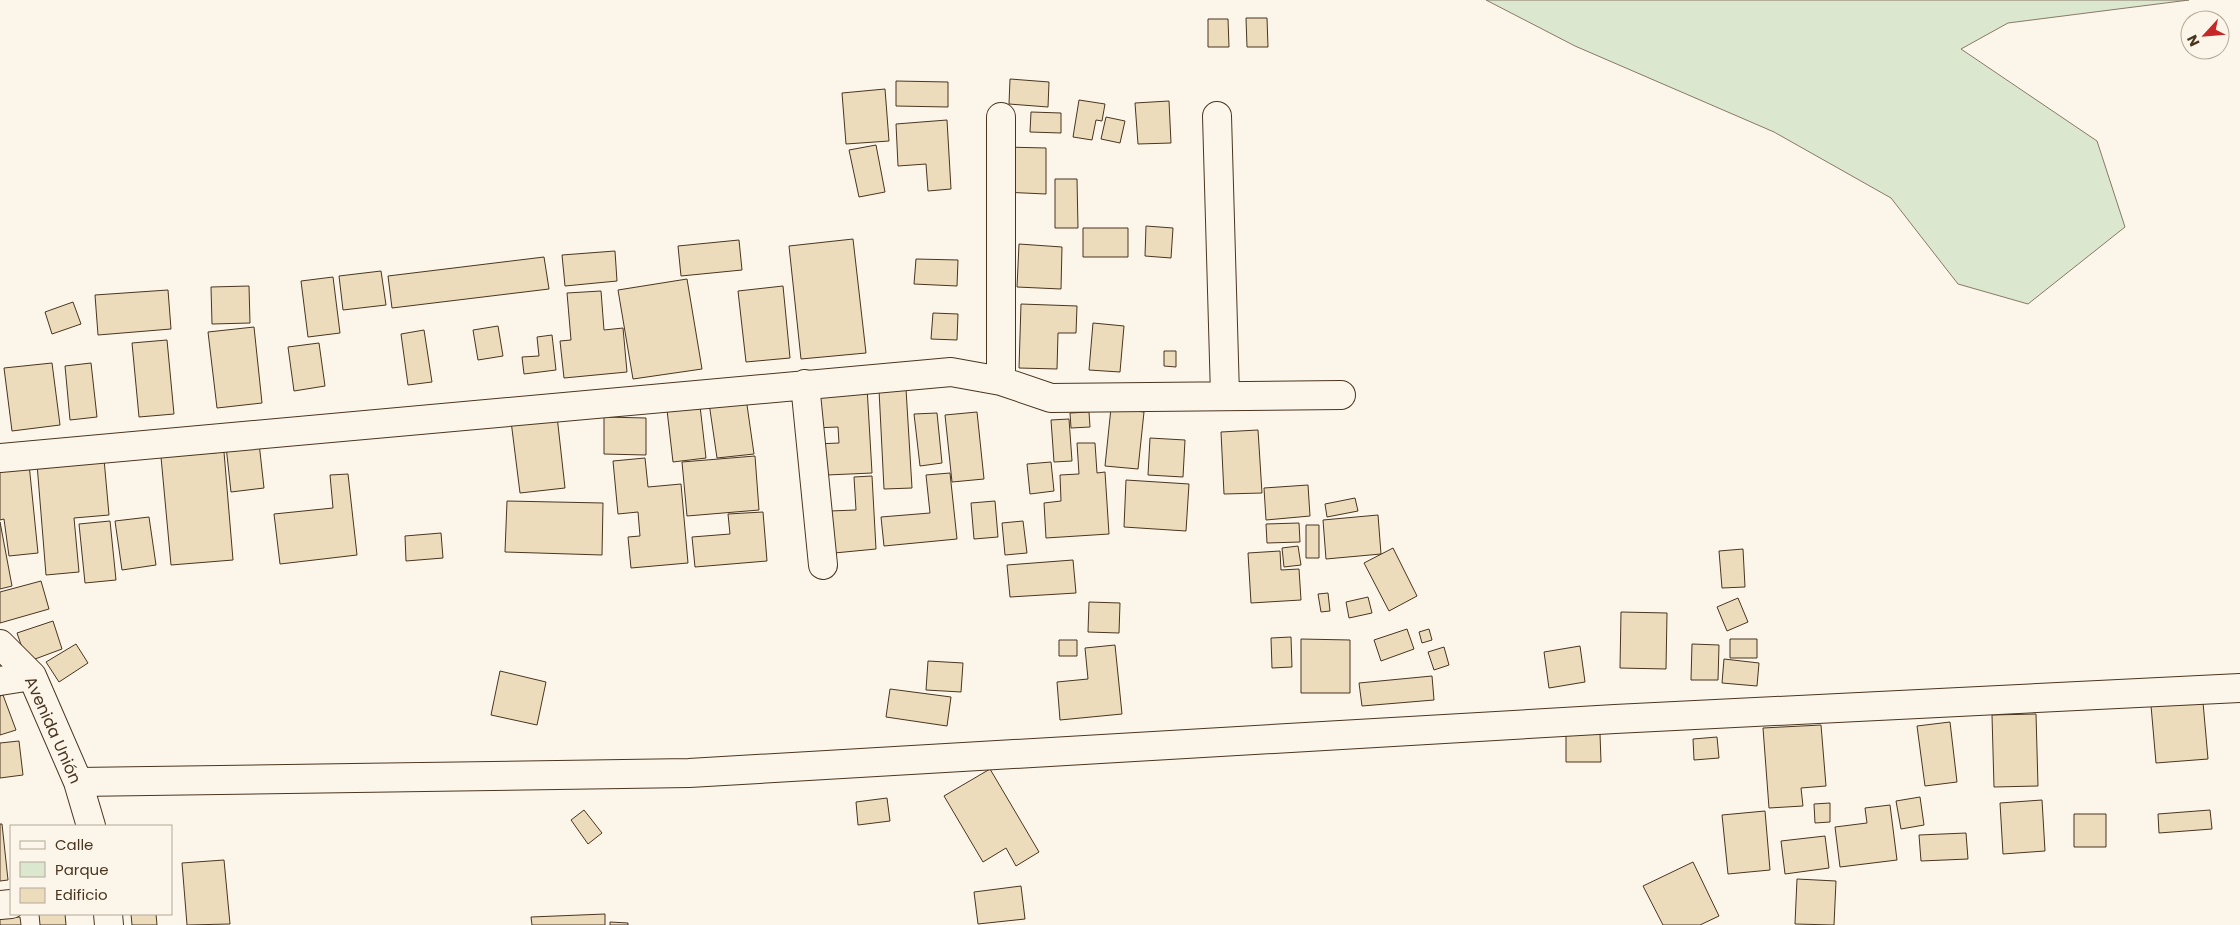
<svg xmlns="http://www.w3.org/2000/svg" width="2240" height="925" font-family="Poppins,sans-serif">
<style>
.green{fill:#dce7d0;stroke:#887966}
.building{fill:#ecdcbc;stroke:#4a3520}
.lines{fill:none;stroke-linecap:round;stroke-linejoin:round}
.minor-casing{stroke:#4a3520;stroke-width:30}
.minor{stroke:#fbf6e9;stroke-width:28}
.labels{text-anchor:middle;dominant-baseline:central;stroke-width:4;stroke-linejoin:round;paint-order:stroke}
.street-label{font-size:16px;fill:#4a3520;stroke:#fbf6e9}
</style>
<rect width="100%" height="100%" fill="#fbf6e9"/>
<path class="green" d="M 1486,0 L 2189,0 L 2008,23 L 1961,49 L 2097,141 L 2125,227 L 2028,304 L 1958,284 L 1891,198 L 1774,132 L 1575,46 Z"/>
<path class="building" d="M 1246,18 L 1267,18 L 1268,47 L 1247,47 Z
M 1208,19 L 1228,19 L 1229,47 L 1208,47 Z
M 1010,79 L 1049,82 L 1048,107 L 1009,104 Z
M 896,81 L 948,82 L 948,107 L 896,106 Z
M 885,89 L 889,141 L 846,144 L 842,93 Z
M 1079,100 L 1105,104 L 1102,121 L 1096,120 L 1092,140 L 1073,137 Z
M 1169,101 L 1171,143 L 1138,144 L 1135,103 Z
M 1031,112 L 1061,113 L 1061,133 L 1030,132 Z
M 1106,117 L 1125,121 L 1120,143 L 1101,139 Z
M 947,120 L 951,189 L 928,191 L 926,164 L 898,166 L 896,124 Z
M 876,145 L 885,192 L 859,197 L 849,150 Z
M 1003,147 L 1046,148 L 1046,194 L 1002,192 Z
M 1055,179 L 1077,179 L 1078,228 L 1055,228 Z
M 1146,226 L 1173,228 L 1171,258 L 1145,256 Z
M 1083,228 L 1128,228 L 1128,257 L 1083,257 Z
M 853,239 L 866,353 L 801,359 L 789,246 Z
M 739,240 L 742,270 L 681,276 L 678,246 Z
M 1019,244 L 1062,247 L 1061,289 L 1017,287 Z
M 615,251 L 617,281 L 565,286 L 562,255 Z
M 544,257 L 549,289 L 392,308 L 388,276 Z
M 916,259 L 958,260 L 957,286 L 914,284 Z
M 381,271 L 386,305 L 343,310 L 339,276 Z
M 333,277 L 340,333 L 308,337 L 301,281 Z
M 687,279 L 702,369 L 633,379 L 618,290 Z
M 249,286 L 250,323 L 212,324 L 211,287 Z
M 783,286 L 790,358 L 746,362 L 738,291 Z
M 168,290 L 171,329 L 98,335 L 95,295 Z
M 601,291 L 604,330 L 623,328 L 627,372 L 564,378 L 560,341 L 571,340 L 567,293 Z
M 73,302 L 81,324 L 52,334 L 45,312 Z
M 1021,304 L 1077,306 L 1076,333 L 1058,333 L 1057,369 L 1019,368 Z
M 933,313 L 958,314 L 957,340 L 931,339 Z
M 1093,323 L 1124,326 L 1120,372 L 1089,370 Z
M 498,326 L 503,356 L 478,360 L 473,330 Z
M 254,327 L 262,403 L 217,408 L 208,332 Z
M 424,330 L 432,382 L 408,385 L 401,334 Z
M 552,335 L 556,370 L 524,374 L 522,357 L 539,356 L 537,337 Z
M 167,340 L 174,414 L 139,417 L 132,343 Z
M 319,343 L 325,386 L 294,391 L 288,347 Z
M 1164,351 L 1176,351 L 1176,367 L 1164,366 Z
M 52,363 L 60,425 L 12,431 L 4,368 Z
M 91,363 L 97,417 L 70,420 L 65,366 Z
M 867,387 L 872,473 L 827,475 L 816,444 L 839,443 L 838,427 L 813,428 L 811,390 Z
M 906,389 L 912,488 L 884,489 L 879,390 Z
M 746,398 L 754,454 L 717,458 L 709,403 Z
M 700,406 L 706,458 L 673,462 L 667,410 Z
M 1111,408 L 1144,412 L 1138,469 L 1105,466 Z
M 977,412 L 984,479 L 952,482 L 945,415 Z
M 1089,412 L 1090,427 L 1071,428 L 1070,413 Z
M 937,413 L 942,463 L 920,466 L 914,414 Z
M 557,416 L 565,488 L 520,493 L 511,421 Z
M 604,417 L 646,418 L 646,455 L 604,454 Z
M 1069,419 L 1072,461 L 1054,462 L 1051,420 Z
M 1258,430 L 1262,493 L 1224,494 L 1221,432 Z
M 1150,438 L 1185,440 L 1183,477 L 1148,475 Z
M 259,443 L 264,488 L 231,492 L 226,446 Z
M 1077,443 L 1095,443 L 1097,473 L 1105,472 L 1109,534 L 1046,538 L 1044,503 L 1061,501 L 1060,475 L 1079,474 Z
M 224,452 L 233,560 L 171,565 L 161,457 Z
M 755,456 L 759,510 L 687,516 L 682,462 Z
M 645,458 L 648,487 L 681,484 L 688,563 L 631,568 L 628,537 L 640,536 L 638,512 L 618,514 L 613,461 Z
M 104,459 L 109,515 L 74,518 L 79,572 L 46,575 L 37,464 Z
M 1051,462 L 1054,491 L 1030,494 L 1027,464 Z
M 29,464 L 38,553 L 9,556 L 4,519 L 0,520 L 0,466 Z
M 950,473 L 957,539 L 884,546 L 881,517 L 930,513 L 926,475 Z
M 348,474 L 357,555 L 280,564 L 274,514 L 333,508 L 330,475 Z
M 872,476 L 876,549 L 824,554 L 830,511 L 856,510 L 854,477 Z
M 1126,480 L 1189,484 L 1186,531 L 1124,527 Z
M 1308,485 L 1310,516 L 1266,520 L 1264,488 Z
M 1355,498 L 1358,511 L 1327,517 L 1325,504 Z
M 507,501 L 603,503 L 602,555 L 505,552 Z
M 995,501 L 998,537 L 974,539 L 971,503 Z
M 763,512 L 767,561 L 695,567 L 692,537 L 730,534 L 728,514 Z
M 1378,515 L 1381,554 L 1326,559 L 1323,520 Z
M 149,517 L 156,565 L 122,570 L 115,521 Z
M 110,521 L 116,580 L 85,583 L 79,524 Z
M 1023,521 L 1027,553 L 1005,555 L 1002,523 Z
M 0,522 L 12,586 L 0,589 Z
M 1299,523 L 1300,542 L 1267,543 L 1266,524 Z
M 1306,525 L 1319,525 L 1319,558 L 1306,558 Z
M 441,533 L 443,558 L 406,561 L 405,536 Z
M 1298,546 L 1301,565 L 1284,567 L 1282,548 Z
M 1393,548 L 1417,596 L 1389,611 L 1364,563 Z
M 1743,549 L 1745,587 L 1722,588 L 1719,551 Z
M 1280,551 L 1281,570 L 1299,569 L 1301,600 L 1251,603 L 1248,553 Z
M 1073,560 L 1076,593 L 1010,597 L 1007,565 Z
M 41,581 L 49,609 L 0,623 L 0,592 Z
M 1328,593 L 1330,611 L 1321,612 L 1318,594 Z
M 1368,597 L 1372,613 L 1349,618 L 1346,602 Z
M 1738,598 L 1748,622 L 1727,631 L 1717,607 Z
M 1089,602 L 1120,603 L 1119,633 L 1088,632 Z
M 1621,612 L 1667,613 L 1666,669 L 1620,668 Z
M 53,621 L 62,649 L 27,662 L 17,633 Z
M 1407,629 L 1414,649 L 1381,661 L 1374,640 Z
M 1429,629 L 1432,640 L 1422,643 L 1419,632 Z
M 1291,637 L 1292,667 L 1272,668 L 1271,638 Z
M 1301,639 L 1350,640 L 1350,693 L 1301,693 Z
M 1730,639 L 1757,639 L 1757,658 L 1730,658 Z
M 1059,640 L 1077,640 L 1077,656 L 1059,656 Z
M 76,644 L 88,663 L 59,682 L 46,662 Z
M 1692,644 L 1719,645 L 1718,680 L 1691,680 Z
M 1115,645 L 1122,714 L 1060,720 L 1057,682 L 1088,679 L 1085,648 Z
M 1580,646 L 1585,682 L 1549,688 L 1544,652 Z
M 1444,647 L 1449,665 L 1434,670 L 1428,652 Z
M 1724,659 L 1759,663 L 1757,686 L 1722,683 Z
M 928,661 L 963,663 L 961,692 L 926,690 Z
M 500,671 L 546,682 L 537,725 L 491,715 Z
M 1432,676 L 1434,700 L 1362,706 L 1359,683 Z
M 890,689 L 951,697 L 947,726 L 886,717 Z
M 2202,691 L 2208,759 L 2156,763 L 2150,694 Z
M 3,695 L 16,730 L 0,735 L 0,696 Z
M 2036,714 L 2038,786 L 1994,787 L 1992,715 Z
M 1950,722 L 1957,782 L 1925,786 L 1917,726 Z
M 1821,725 L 1826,786 L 1801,788 L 1803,806 L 1769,808 L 1763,728 Z
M 1600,734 L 1601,762 L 1566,762 L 1566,735 Z
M 1717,737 L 1719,758 L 1694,760 L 1693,739 Z
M 19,741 L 23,775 L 0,778 L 0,743 Z
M 990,769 L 1039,852 L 1016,866 L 1006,848 L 983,862 L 944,796 Z
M 1920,797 L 1924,825 L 1901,829 L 1896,801 Z
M 887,798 L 890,821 L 858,825 L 856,802 Z
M 2042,800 L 2045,851 L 2003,854 L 2000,803 Z
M 1830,803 L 1830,822 L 1815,823 L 1814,804 Z
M 1890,805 L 1897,860 L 1840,867 L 1835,827 L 1867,823 L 1865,808 Z
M 584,810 L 602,833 L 588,844 L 571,820 Z
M 2210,810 L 2212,829 L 2159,833 L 2158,814 Z
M 1765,811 L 1770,870 L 1728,874 L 1722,815 Z
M 2074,814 L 2106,814 L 2106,847 L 2074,847 Z
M 0,824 L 2,824 L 8,880 L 0,881 Z
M 1966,833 L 1968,859 L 1921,861 L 1919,835 Z
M 1825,836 L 1829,868 L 1785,874 L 1781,841 Z
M 224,860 L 230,924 L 187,925 L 182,863 Z
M 1693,862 L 1719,916 L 1700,925 L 1663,925 L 1643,886 Z
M 1797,879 L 1836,881 L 1834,925 L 1795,924 Z
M 1021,886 L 1025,919 L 978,924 L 974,892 Z
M 39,914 L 65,914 L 66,925 L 40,925 Z
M 131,914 L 156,914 L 157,925 L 132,925 Z
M 605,914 L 605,925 L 532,925 L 531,917 Z
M 20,917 L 21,925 L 0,925 L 0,918 Z
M 610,922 L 628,923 L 628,925 L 610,925 Z"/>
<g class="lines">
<defs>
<path id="minor" d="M 1217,116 L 1225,395
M 1001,117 L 1001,381
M 805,384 L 823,565
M 0,458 L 951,372 L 1001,381 L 1051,398 L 1341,395
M 0,644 L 32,676 L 78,782 L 91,826
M 0,681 L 32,676
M 78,782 L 689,773 L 1615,719 L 2240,688
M 0,905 L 11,904
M 108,914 L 109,925"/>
</defs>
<use href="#minor" class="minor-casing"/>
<use href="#minor" class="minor"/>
</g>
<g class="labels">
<g class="street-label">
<text transform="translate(53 730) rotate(66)">Avenida Unión</text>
</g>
</g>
<rect x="10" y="825" width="162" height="90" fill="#fbf6e9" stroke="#b4a999"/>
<rect x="20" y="841" width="25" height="8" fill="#fbf6e9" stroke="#b4a999"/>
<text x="55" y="850" font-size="15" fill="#4a3520">Calle</text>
<rect x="20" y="862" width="25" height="15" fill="#dce7d0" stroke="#b4a999"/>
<text x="55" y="875" font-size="15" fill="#4a3520">Parque</text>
<rect x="20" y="888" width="25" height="15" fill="#ecdcbc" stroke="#b4a999"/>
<text x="55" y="900" font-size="15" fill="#4a3520">Edificio</text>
<g transform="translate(2205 35) rotate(244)"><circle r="24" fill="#fbf6e9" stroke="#b4a999"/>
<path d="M0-4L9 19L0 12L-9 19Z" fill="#c62828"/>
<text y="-8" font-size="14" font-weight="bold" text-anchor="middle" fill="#4a3520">N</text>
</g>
</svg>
